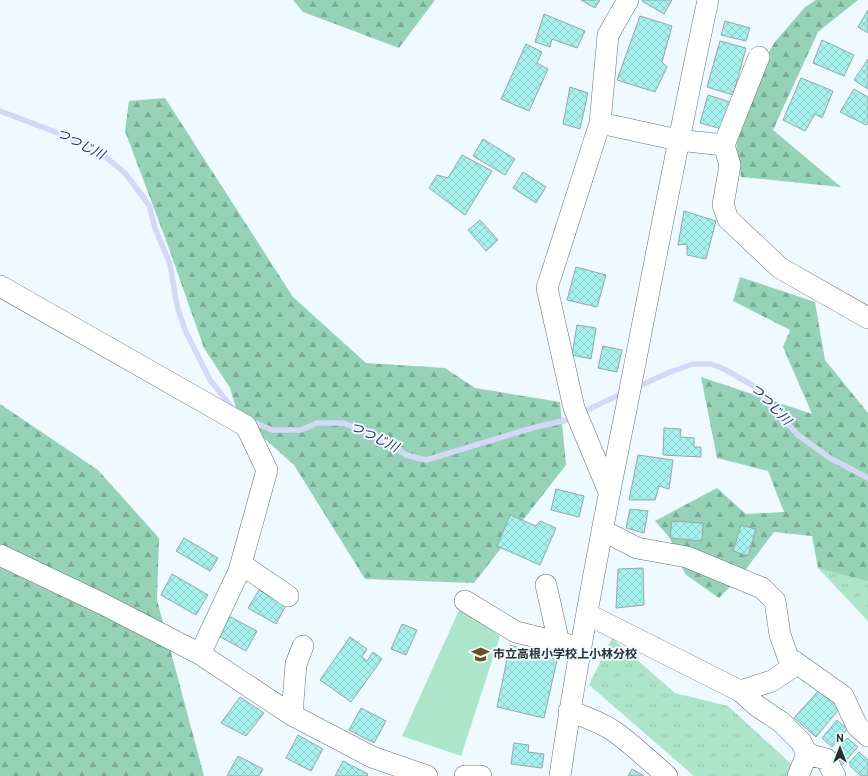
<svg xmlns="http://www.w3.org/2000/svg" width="868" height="776" font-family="Overpass,'Noto Sans JP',sans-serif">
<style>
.grass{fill:url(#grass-tufts)}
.forest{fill:url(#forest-firs)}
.pitch{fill:#ade5cb}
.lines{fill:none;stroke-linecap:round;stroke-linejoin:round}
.stream{stroke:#d4d8f7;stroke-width:5.5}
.building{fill:url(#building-cross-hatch);stroke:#97a7a6}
.minor-casing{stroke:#637176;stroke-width:22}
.minor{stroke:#fff;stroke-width:21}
.labels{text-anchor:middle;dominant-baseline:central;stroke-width:4;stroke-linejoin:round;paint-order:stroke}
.poi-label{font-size:12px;font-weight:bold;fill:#2a3032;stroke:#eefaff;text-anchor:start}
.water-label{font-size:13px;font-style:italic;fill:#2c2b67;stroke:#eefaff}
</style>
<defs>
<pattern id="grass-tufts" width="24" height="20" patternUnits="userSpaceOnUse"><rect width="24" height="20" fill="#ade5cb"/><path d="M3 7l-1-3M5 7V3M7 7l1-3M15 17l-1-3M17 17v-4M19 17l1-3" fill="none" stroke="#95c5af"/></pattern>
<pattern id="forest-firs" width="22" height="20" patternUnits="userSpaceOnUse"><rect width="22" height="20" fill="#96d2b7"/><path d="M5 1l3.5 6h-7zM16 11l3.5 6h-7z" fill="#7bab95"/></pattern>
<pattern id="building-cross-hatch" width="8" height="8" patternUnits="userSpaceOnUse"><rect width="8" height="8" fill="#a6f0ee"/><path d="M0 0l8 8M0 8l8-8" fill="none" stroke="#8fcecd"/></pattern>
</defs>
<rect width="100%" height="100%" fill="#eefaff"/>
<path class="grass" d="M 818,568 L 868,577 L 868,623 L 867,620 Z
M 612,638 L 675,693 L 728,706 L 799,771 L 799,776 L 694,776 L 589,685 Z"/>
<path class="forest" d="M 293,0 L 435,0 L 399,48 L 303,12 Z
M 816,0 L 858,0 L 818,32 L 773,130 L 841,187 L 741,177 L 733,121 L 774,43 L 805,7 Z
M 165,98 L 293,297 L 366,363 L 445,368 L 475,388 L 560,402 L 566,465 L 474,583 L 365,579 L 294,465 L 238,415 L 230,388 L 204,348 L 167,243 L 125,131 L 129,101 Z
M 740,277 L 815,302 L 825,360 L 868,413 L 868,581 L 818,568 L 812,536 L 774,532 L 743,573 L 719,598 L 685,574 L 670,538 L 655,521 L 717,488 L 746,514 L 784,512 L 768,471 L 717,458 L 701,377 L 812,414 L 783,347 L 790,330 L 733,301 Z
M 0,404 L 98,470 L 159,538 L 157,600 L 204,776 L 0,776 Z"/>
<path class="pitch" d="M 460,608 L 500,636 L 461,756 L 402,736 Z"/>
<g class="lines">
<path class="stream" d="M 0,111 L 69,137 L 102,154 L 125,173 L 149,205 L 155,228 L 170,264 L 177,306 L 185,330 L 210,380 L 234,410
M 635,388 L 670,372 L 693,364 L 711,364 L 724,369 L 752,385 L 798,435 L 830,458 L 868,478
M 581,413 L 625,392
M 249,420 L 272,430 L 301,430 L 317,423 L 344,423 L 387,441 L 406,455 L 426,460 L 532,428 L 567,420 L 573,417"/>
</g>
<path class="building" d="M 581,0 L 600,0 L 595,8 Z
M 643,0 L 672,0 L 664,14 L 642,1 Z
M 868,10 L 868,33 L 858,27 Z
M 544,14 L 585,31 L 577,48 L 552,39 L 550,47 L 535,42 Z
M 640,16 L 672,26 L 662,62 L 667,67 L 655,92 L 617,80 Z
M 725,21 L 750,28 L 746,41 L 721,35 Z
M 822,40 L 854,55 L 844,76 L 813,63 Z
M 720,41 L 746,48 L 733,95 L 707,87 Z
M 526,44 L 542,52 L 537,63 L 548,69 L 529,111 L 501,99 Z
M 868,59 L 868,89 L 854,80 Z
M 801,78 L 833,91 L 822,118 L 815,114 L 805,131 L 783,120 Z
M 570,87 L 588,93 L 580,129 L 563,124 Z
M 854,89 L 868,97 L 868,123 L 866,125 L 840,112 Z
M 708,95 L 730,102 L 722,129 L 700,123 Z
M 483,139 L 515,159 L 505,175 L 473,156 Z
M 462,155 L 492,171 L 465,215 L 429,188 L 437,175 L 448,178 Z
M 523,172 L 546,187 L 536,203 L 513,188 Z
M 684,211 L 716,221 L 706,259 L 687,255 L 687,244 L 678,245 Z
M 480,220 L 498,240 L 486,251 L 468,230 Z
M 576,267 L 606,275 L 597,307 L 567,300 Z
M 577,325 L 596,328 L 591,359 L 572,355 Z
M 603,346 L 622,350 L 617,372 L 598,368 Z
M 664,428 L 681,429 L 680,437 L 694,438 L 694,447 L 701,447 L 701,457 L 663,455 Z
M 638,455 L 673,460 L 669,489 L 659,486 L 655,500 L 629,500 Z
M 556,489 L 584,496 L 579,517 L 551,510 Z
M 630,509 L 648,511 L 644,533 L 626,528 Z
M 510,515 L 536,526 L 540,521 L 556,528 L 540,565 L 497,546 Z
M 672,521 L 703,523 L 702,541 L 670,538 Z
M 741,525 L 756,529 L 748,556 L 733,551 Z
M 184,538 L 218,558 L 210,571 L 176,551 Z
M 643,568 L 644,605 L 616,608 L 618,569 Z
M 172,574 L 208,595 L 196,615 L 161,595 Z
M 259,590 L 286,605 L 276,624 L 248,608 Z
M 227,615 L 257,631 L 246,651 L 217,635 Z
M 402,624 L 417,630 L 406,655 L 391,649 Z
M 350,637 L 367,649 L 362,657 L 367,661 L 373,652 L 382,659 L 351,702 L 320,680 Z
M 510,645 L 557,660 L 544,718 L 497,707 Z
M 819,690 L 840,708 L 816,737 L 794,718 Z
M 240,697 L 264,713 L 246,736 L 221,723 Z
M 361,708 L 386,721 L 374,743 L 349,730 Z
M 837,720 L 847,729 L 832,747 L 822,738 Z
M 298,735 L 323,749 L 311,771 L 286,758 Z
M 847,738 L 858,747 L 842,765 L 832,756 Z
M 514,743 L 529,745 L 528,752 L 544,754 L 542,768 L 511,764 Z
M 859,752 L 868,760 L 868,776 L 861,776 L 848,764 Z
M 238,756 L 263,769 L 259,776 L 227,776 Z
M 343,761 L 368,774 L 367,776 L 335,776 Z
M 632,769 L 644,776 L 628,776 Z"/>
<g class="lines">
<defs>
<path id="minor" d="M 759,57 L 724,145 L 730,165 L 723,205 L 728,219 L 780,268 L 868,318
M 600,123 L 678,140 L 724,145
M 0,286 L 246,426 L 267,470 L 239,571 L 200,654
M 609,492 L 574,408 L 547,288 L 600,123 L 608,35 L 628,0
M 602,530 L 637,548 L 687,557 L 762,588 L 775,601 L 780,635 L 788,657 L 843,696 L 857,726 L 868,736
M 0,555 L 103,604 L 200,654 L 292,715 L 372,757 L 427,776
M 241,564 L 288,596
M 546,585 L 559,643
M 465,601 L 516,632 L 581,648
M 587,614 L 740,691 L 772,681 L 797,664
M 740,691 L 757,706 L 781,722 L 801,742 L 807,754 L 798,776
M 569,711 C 585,717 601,722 615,732 C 633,745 650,761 667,776
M 292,715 L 296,664 L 303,646
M 807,754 L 826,759 L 835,776
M 465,776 L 481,776
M 560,776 C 578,652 602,528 627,405 C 653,270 679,135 708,0"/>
</defs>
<use href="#minor" class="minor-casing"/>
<use href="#minor" class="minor"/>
</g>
<defs>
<symbol id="school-bare" viewBox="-9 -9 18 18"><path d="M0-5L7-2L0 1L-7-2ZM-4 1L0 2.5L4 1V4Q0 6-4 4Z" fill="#6b5022" stroke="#eefaff" stroke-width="2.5" paint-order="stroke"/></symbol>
</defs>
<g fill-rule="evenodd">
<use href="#school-bare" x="468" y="642" width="25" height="25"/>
</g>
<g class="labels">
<g class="poi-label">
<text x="493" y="655">市立高根小学校上小林分校</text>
</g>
<g class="water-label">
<text transform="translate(80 145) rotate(27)">つつじ川</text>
<text transform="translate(770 405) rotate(46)">つつじ川</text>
<text transform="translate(374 438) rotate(26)">つつじ川</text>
</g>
</g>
<g transform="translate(840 748)" stroke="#eefaff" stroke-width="3" paint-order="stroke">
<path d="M0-3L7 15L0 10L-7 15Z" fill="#2a3032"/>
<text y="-6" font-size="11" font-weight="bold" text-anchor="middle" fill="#2a3032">N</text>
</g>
</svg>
